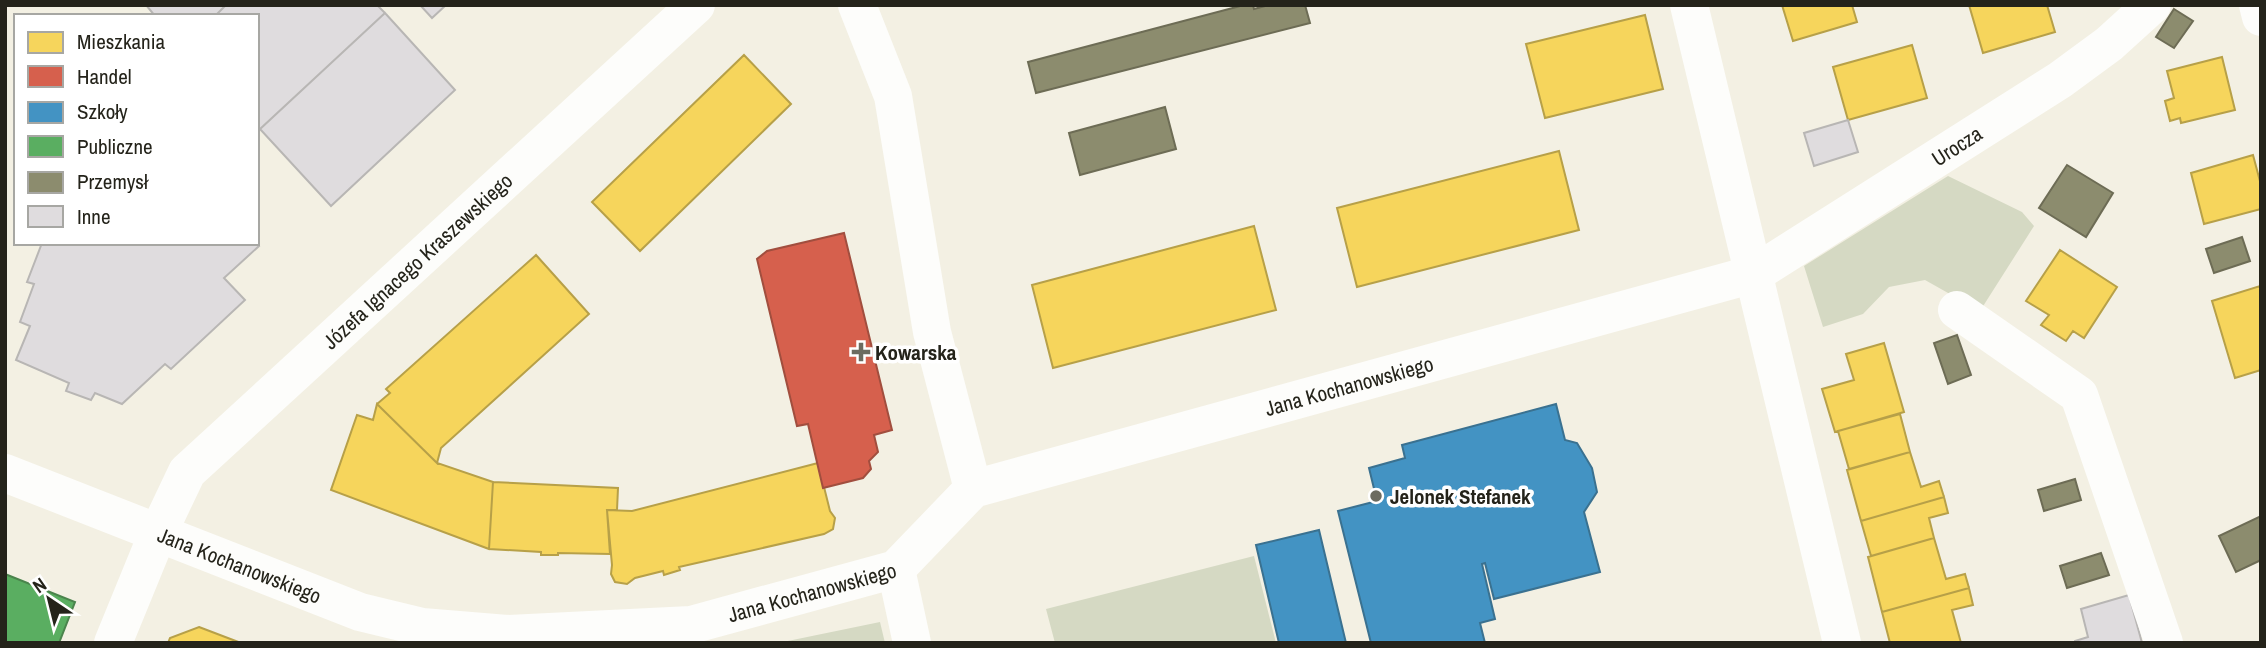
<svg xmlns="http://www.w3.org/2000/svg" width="2266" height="648" font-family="'Archivo Narrow',sans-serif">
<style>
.green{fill:#d5d9c3}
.homes{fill:#f6d55c;stroke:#b7a048;stroke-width:2}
.shops{fill:#d6604d;stroke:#a14e3e;stroke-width:2}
.schools{fill:#4393c3;stroke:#3a7190;stroke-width:2}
.public{fill:#5aae61;stroke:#4a844c;stroke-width:2}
.industry{fill:#8c8c6e;stroke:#6d6c55;stroke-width:2}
.building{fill:#dfdcde;stroke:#b8b6b4;stroke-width:2}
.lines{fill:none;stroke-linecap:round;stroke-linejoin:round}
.minor{stroke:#fdfdfb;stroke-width:38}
.poi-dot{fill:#6c6b60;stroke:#fff;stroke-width:2.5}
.labels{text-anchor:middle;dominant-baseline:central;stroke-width:7;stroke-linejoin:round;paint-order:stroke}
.street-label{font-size:21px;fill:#24231a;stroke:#fff}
.poi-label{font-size:21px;font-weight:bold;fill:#24231a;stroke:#fff;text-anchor:start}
</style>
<rect width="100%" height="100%" fill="#f3f0e3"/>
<path class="green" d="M 1948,176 L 2022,212 L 2034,226 L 1980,311 L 1925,280 L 1889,287 L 1863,314 L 1823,327 L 1804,266 Z
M 1254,556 L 1276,643 L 1055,643 L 1046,609 Z
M 880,622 L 885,643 L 778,643 Z"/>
<path class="homes" d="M 1782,5 L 1852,5 L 1857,22 L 1793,41 Z
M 1969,5 L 2047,5 L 2055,32 L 1983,53 Z
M 1645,15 L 1663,89 L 1545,118 L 1526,44 Z
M 1912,45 L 1927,98 L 1848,120 L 1833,67 Z
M 744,55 L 791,104 L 640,251 L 592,202 Z
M 2222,57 L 2235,110 L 2181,123 L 2180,118 L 2170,121 L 2165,101 L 2174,98 L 2167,71 Z
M 1559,151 L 1579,230 L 1357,287 L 1337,208 Z
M 2253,155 L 2261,185 L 2261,209 L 2204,224 L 2191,173 Z
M 1254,226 L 1276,310 L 1053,368 L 1032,285 Z
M 2060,250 L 2117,287 L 2084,338 L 2073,331 L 2066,341 L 2041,325 L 2049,315 L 2026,301 Z
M 536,255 L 589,314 L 441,448 L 437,463 L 377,404 L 390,393 L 386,389 Z
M 2260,286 L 2261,370 L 2235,378 L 2212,301 Z
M 1884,343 L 1904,412 L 1835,432 L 1822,389 L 1854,380 L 1846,354 Z
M 377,404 L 437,463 L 493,482 L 489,549 L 331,490 L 357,415 L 373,420 Z
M 1900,414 L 1910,452 L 1849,469 L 1838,431 Z
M 1910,452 L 1921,487 L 1939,481 L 1944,497 L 1861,521 L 1847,470 Z
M 818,463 L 830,511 L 835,518 L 833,529 L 824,534 L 679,567 L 680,570 L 664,575 L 663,571 L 635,578 L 627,584 L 615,582 L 611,574 L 612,565 L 607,510 L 632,511 Z
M 493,482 L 618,488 L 617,510 L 607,510 L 610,554 L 558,553 L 558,555 L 541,555 L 541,552 L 489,549 Z
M 1944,497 L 1948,513 L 1929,518 L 1934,538 L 1871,556 L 1861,521 Z
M 1934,538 L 1946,579 L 1965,574 L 1969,588 L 1882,612 L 1868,557 Z
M 1969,588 L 1973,605 L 1952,610 L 1961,643 L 1890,643 L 1882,612 Z
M 199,627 L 241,643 L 168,643 L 170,638 Z"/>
<path class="shops" d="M 844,233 L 892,430 L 874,435 L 878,452 L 869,461 L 871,469 L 863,478 L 823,488 L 808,424 L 797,426 L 757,259 L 767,251 Z"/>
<path class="schools" d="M 1556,404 L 1565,440 L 1577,443 L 1592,468 L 1597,492 L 1584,512 L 1600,572 L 1494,599 L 1485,563 L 1482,564 L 1495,619 L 1480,623 L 1485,643 L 1371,643 L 1338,511 L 1377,501 L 1369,468 L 1405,458 L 1402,445 Z
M 1319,530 L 1346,643 L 1279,643 L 1256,545 Z"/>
<path class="public" d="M 5,574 L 75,602 L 59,643 L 5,643 Z"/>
<path class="industry" d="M 1244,5 L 1253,5 L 1254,9 L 1269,5 L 1305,5 L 1310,23 L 1036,93 L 1028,62 Z
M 2174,9 L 2193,21 L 2174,48 L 2156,37 Z
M 1165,107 L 1176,149 L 1080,175 L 1069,133 Z
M 2067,165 L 2113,193 L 2086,237 L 2039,208 Z
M 2242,237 L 2250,261 L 2214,273 L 2206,249 Z
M 1957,335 L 1971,375 L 1948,384 L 1934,343 Z
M 2075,479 L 2081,500 L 2044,511 L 2038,490 Z
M 2261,516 L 2261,560 L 2236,572 L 2219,536 Z
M 2101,553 L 2109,575 L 2067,588 L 2060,566 Z"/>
<path class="building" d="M 146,5 L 226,5 L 215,16 L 155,16 Z
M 226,5 L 377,5 L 385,13 L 260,129 L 257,126 L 257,16 L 215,16 Z
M 420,5 L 446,5 L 432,18 Z
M 385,13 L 455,90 L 331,206 L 260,129 Z
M 1848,120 L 1858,152 L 1814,166 L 1804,133 Z
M 42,243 L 257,243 L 259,246 L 224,278 L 245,300 L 171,369 L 165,364 L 122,404 L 95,393 L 91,400 L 66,391 L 69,383 L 16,360 L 30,326 L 20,322 L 34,284 L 27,282 Z
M 2129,595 L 2142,643 L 2075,643 L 2075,641 L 2088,637 L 2081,609 Z"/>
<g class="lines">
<g class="minor">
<path d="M 857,5 L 893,96 L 932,332 L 973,489"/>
<path d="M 1689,5 L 1842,643"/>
<path d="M 2258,5 L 2261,17"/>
<path d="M 1957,310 L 2079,395 L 2164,643"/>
<path id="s1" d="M 5,473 L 360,612 L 422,627 L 507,634 L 691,625 L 896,569 L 973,489 L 1754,274 L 2060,80 L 2109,44 L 2152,5"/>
<path d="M 896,569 L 912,643"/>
<path id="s2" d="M 113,643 L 158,533 L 187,472 L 696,5"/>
</g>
</g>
<g class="poi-dot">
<path d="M857.5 341.5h7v7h7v7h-7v7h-7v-7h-7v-7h7z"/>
<circle cx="1376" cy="496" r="7"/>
</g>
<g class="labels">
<g class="street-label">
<text stroke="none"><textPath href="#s1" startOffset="2088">Urocza</textPath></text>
<text stroke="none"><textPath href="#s2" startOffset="499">Józefa Ignacego Kraszewskiego</textPath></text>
<text stroke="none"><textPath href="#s1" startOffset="1428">Jana Kochanowskiego</textPath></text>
<text stroke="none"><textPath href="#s1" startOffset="252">Jana Kochanowskiego</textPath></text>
<text stroke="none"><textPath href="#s1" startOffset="840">Jana Kochanowskiego</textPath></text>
</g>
<g class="poi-label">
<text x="875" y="352">Kowarska</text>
<text x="1390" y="496">Jelonek Stefanek</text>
</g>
</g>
<rect width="2266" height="648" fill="none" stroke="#24231a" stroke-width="14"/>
<rect x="14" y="14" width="245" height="231" fill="#ffffff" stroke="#a7a7a3" stroke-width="2"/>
<rect x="28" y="32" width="35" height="21" fill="#f6d55c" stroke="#a7a7a3" stroke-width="2"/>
<text x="77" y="49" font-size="21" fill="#24231a">Mieszkania</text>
<rect x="28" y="66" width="35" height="21" fill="#d6604d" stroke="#a7a7a3" stroke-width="2"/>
<text x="77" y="84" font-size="21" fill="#24231a">Handel</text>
<rect x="28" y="102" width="35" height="21" fill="#4393c3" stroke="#a7a7a3" stroke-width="2"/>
<text x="77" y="119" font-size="21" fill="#24231a">Szkoły</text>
<rect x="28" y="136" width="35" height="21" fill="#5aae61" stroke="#a7a7a3" stroke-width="2"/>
<text x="77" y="154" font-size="21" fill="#24231a">Publiczne</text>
<rect x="28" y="172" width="35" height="21" fill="#8c8c6e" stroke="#a7a7a3" stroke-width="2"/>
<text x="77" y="189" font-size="21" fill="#24231a">Przemysł</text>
<rect x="28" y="206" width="35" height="21" fill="#dfdcde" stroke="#a7a7a3" stroke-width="2"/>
<text x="77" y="224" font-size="21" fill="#24231a">Inne</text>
<g transform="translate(49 599) rotate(325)" stroke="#ffffff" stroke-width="5" paint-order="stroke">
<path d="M0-5L12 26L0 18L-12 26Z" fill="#24231a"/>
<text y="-10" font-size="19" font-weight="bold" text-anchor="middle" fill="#24231a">N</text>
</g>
</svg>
